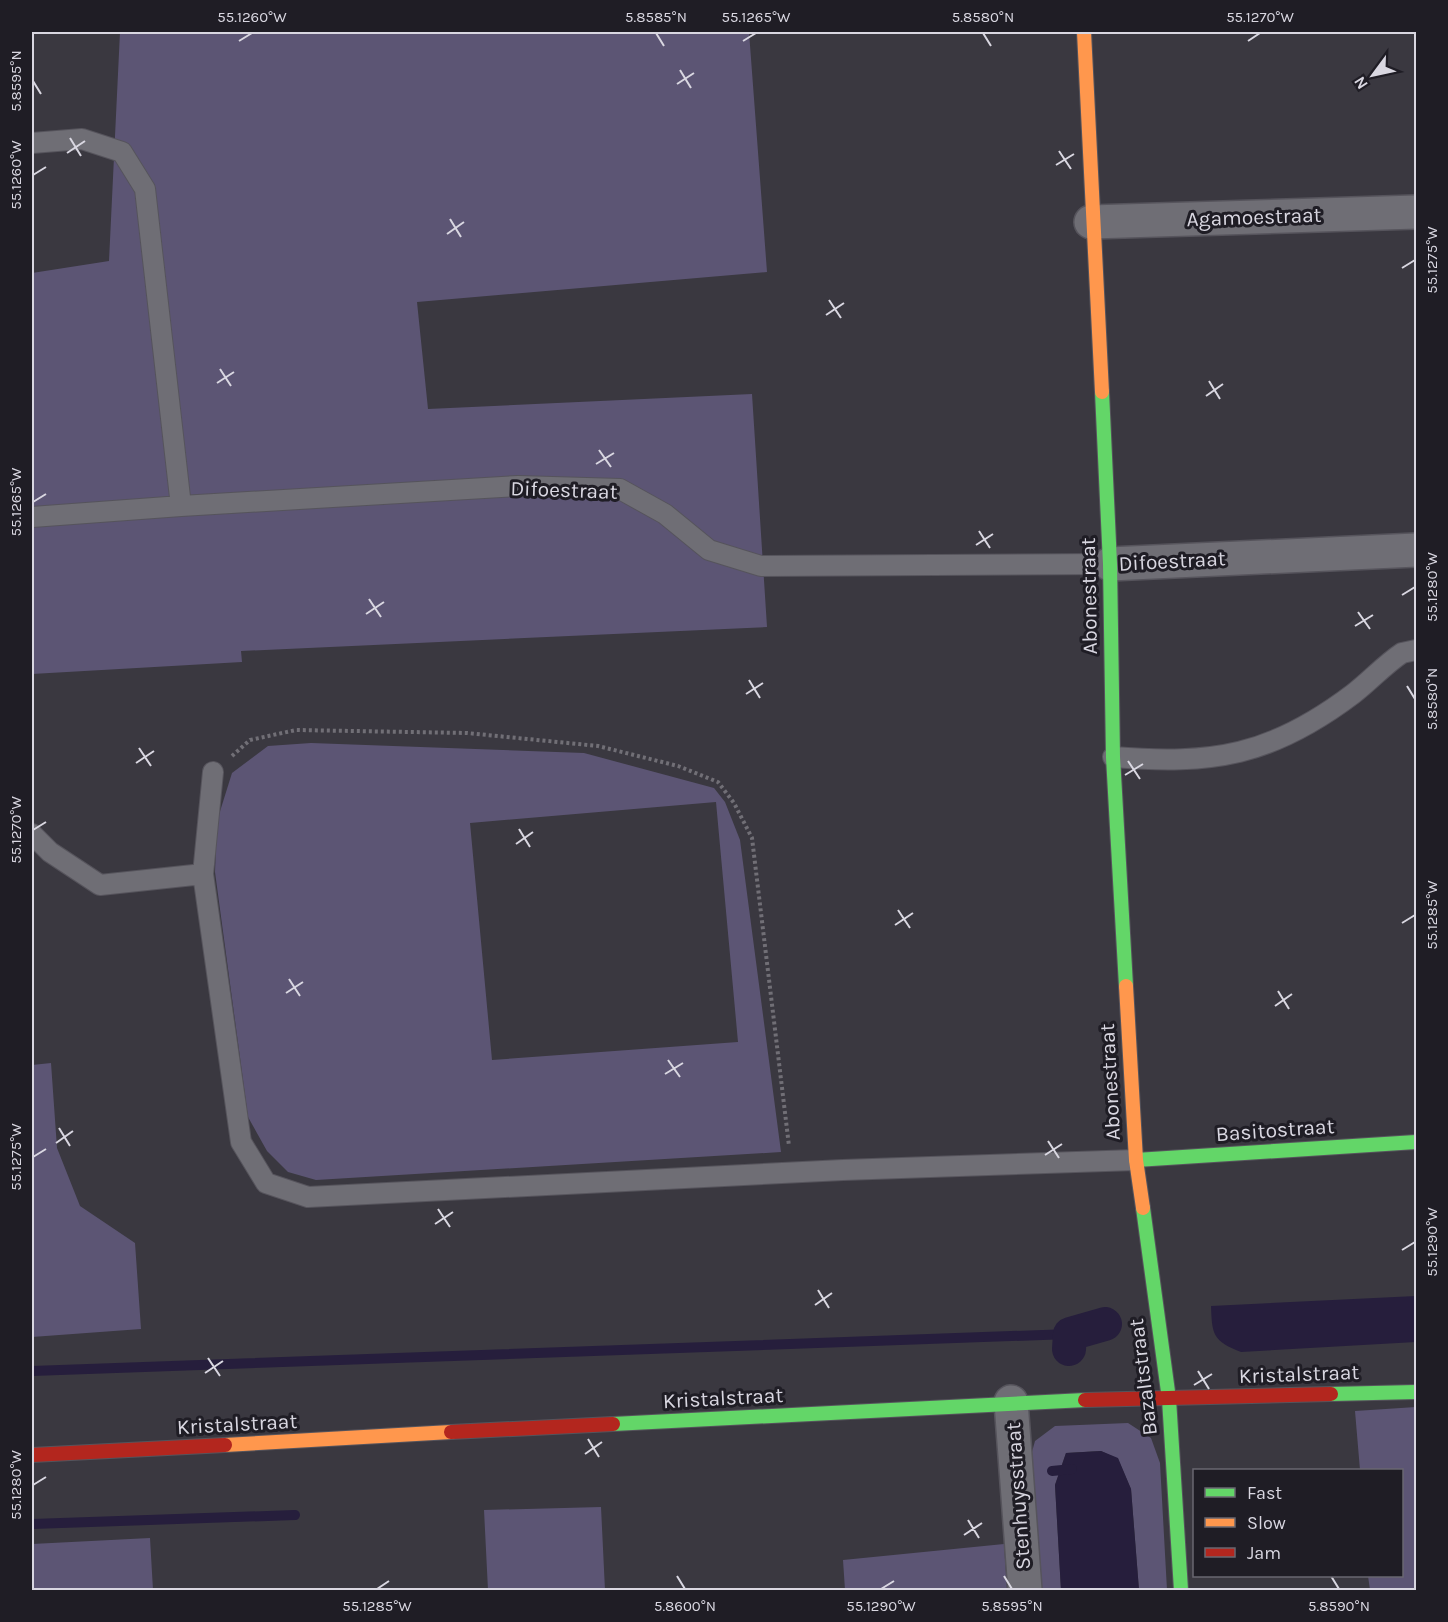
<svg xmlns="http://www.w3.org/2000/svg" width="1448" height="1622" font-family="Karla,sans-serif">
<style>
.green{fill:#5c5574;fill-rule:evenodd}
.water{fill:#261e3c}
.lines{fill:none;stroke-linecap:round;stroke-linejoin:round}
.stream{stroke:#261e3c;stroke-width:10}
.canal{stroke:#261e3c;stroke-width:34}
.lane-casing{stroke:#56545c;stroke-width:22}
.street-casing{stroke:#56545c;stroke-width:36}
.fast-casing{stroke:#56545c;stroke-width:16}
.slow-casing{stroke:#56545c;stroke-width:16}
.jam-casing{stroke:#56545c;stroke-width:16}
.path{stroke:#716f76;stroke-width:4;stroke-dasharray:3 3;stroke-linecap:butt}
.lane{stroke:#6f6e75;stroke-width:20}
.street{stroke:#6f6e75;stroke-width:33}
.fast{stroke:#63d668;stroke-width:14}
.slow{stroke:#ff974d;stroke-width:14}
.jam{stroke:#b3261e;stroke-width:14}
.ticks{fill:none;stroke:#d9d7e1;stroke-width:2}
.labels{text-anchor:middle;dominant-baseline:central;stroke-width:6;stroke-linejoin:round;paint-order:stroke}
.street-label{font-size:21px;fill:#d9d7e1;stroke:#1f1d25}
.neatline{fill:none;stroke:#d9d7e1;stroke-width:2}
.ticks-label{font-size:15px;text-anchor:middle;fill:#d9d7e1}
</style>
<rect width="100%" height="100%" fill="#3a3840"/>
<path class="green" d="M 120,32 L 749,32 L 767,272 L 417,302 L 428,409 L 752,394 L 767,627 L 241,651 L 242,662 L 32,674 L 32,273 L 109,261 Z
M 311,743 L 584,753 L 714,788 L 725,802 L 740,840 L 781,1152 L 316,1180 L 288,1172 L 267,1151 L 248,1117 L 215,872 L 217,821 L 232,773 L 268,746 ZM 716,802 L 738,1042 L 492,1060 L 470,823 Z
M 51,1063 L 57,1148 L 80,1206 L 135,1243 L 141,1329 L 32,1337 L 32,1065 Z
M 1416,1407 L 1416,1590 L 1370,1590 L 1368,1576 L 1402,1576 L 1402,1470 L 1360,1470 L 1355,1411 Z
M 1128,1423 L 1151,1438 L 1160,1463 L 1167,1590 L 1139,1590 L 1131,1489 L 1118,1459 L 1101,1451 L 1066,1453 L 1055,1485 L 1061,1590 L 1038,1590 L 1030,1459 L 1035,1441 L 1055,1426 Z
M 601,1507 L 605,1590 L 488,1590 L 484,1510 Z
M 150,1538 L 153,1590 L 32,1590 L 32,1544 Z
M 1004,1544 L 1007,1590 L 845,1590 L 843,1560 Z"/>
<path class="water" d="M 1416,1296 L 1416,1342 L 1241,1352 C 1213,1341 1212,1335 1211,1306 Z
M 1101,1451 L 1118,1458 L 1131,1489 L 1139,1590 L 1061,1590 L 1055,1485 L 1066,1453 Z"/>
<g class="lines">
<path class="stream" d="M 32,1371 L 1070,1334
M 1052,1471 L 1072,1469
M 32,1524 L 295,1515"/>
<path class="canal" d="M 1069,1349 L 1070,1334 L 1105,1324"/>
<defs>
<path id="lane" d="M 32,143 L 82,139 L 122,152 L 145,189 L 181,506 L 518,486 L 620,489 L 665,514 L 709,550 L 761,566 L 1110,564
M 32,517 L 181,506
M 1113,757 C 1213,765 1271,756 1353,694 C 1370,681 1384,665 1402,653 L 1416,650
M 213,772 L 203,874 L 241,1142 L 266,1183 L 308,1197 L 843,1170 L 1136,1160
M 32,834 L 50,852 L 100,885 L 203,874"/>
<path id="street" d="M 1091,222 L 1416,212
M 1110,564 L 1416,550
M 1011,1402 L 1025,1590"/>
<path id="fast" d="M 1102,392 L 1110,564 L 1113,757 L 1126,986
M 1136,1160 L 1416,1142
M 1143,1208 L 1169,1399 L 1181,1590
M 1331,1394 L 1416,1392
M 613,1424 L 1085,1400"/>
<path id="slow" d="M 1084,32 L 1102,392
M 1126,986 L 1136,1160 L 1143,1208
M 225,1445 L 451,1432"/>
<path id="jam" d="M 1085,1400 L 1331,1394
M 451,1432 L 613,1424
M 32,1455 L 225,1445"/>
</defs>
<use href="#lane" class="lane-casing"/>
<use href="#street" class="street-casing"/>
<use href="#fast" class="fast-casing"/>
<use href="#slow" class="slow-casing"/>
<use href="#jam" class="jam-casing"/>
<path class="path" d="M 232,756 L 250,740 L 296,730 L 467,733 L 598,746 L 678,766 L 718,782 L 734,803 L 752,838 L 789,1146"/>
<use href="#lane" class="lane"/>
<use href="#street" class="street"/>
<use href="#fast" class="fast"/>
<use href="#slow" class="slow"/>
<use href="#jam" class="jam"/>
</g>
<path class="ticks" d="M 656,33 L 664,46M 983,33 L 991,46M 239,41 L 252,33M 743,41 L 756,33M 1248,41 L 1260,33M 680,70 L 691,88M 33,81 L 41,94M 677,84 L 694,73M 70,138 L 81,156M 1059,151 L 1071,169M 67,153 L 85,141M 1056,165 L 1074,154M 33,175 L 46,167M 450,219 L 461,237M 447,234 L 464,222M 1402,268 L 1415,260M 829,300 L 841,318M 826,315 L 844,303M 220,369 L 231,386M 1209,381 L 1220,399M 217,383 L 234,372M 1206,396 L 1223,384M 599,450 L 611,467M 596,464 L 614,453M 33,502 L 46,494M 979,531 L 990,548M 976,545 L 993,534M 1402,595 L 1415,587M 369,599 L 381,617M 1358,612 L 1370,629M 366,614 L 384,602M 1355,626 L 1373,615M 749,680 L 760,698M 1407,686 L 1415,699M 746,694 L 763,683M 139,748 L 151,766M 1128,761 L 1140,779M 136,763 L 154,751M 1125,775 L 1143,764M 519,829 L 530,847M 33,830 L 46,822M 516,844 L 533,832M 898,910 L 910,928M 1402,923 L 1415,915M 895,925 L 913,913M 289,979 L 300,996M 1278,991 L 1289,1009M 286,993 L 303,982M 1275,1006 L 1292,994M 668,1060 L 680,1077M 665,1074 L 683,1063M 59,1128 L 70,1146M 1048,1141 L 1059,1158M 56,1143 L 73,1131M 1045,1155 L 1062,1144M 33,1157 L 46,1149M 438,1209 L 450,1227M 435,1224 L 453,1212M 1402,1250 L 1415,1242M 818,1290 L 829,1308M 815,1305 L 832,1293M 208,1358 L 220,1376M 1198,1371 L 1209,1389M 205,1373 L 223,1361M 1194,1385 L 1212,1374M 588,1439 L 599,1457M 585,1454 L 602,1442M 33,1485 L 46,1477M 968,1520 L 979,1538M 964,1535 L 982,1523M 677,1576 L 685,1589M 1004,1576 L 1012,1589M 1331,1576 L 1339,1589M 377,1589 L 389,1581M 881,1589 L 894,1581"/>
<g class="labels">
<g class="street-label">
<text transform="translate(1254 217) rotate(-2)">Agamoestraat</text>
<text transform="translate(564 490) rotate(2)">Difoestraat</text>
<text transform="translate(1172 561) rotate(-3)">Difoestraat</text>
<text transform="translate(1089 596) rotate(-91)">Abonestraat</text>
<text transform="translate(1110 1082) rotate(-93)">Abonestraat</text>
<text transform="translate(1275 1130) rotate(-4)">Basitostraat</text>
<text transform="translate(1299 1374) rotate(-2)">Kristalstraat</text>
<text transform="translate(1143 1377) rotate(-97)">Bazaltstraat</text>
<text transform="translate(723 1398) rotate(-3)">Kristalstraat</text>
<text transform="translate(237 1424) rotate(-3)">Kristalstraat</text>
<text transform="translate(1018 1496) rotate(-94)">Stenhuysstraat</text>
</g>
</g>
<rect width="1448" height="1622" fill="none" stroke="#1f1d25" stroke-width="66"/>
<rect x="1193" y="1469" width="210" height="108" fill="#1f1d25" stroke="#696770" stroke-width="1.5"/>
<rect x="1205" y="1488" width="30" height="9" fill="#63d668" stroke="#696770" stroke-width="1.5"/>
<text x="1247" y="1499" font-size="18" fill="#d9d7e1">Fast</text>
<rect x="1205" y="1518" width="30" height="9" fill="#ff974d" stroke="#696770" stroke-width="1.5"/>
<text x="1247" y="1529" font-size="18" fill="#d9d7e1">Slow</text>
<rect x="1205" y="1548" width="30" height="9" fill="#b3261e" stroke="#696770" stroke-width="1.5"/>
<text x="1247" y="1559" font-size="18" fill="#d9d7e1">Jam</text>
<g transform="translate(1373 75) rotate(237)" stroke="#1f1d25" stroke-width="4.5" paint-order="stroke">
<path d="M0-4.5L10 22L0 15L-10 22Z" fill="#d9d7e1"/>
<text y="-9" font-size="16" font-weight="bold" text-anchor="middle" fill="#d9d7e1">N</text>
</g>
<rect x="33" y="33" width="1382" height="1556" class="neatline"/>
<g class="ticks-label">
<text x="252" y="22">55.1260°W</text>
<text x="656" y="22">5.8585°N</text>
<text x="756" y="22">55.1265°W</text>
<text x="983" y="22">5.8580°N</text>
<text x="1260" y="22">55.1270°W</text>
<text transform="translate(16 81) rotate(-90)" y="5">5.8595°N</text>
<text transform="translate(16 175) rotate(-90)" y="5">55.1260°W</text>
<text transform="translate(1432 260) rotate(-90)" y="5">55.1275°W</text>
<text transform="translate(16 502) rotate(-90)" y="5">55.1265°W</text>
<text transform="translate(1432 587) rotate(-90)" y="5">55.1280°W</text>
<text transform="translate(1432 699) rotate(-90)" y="5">5.8580°N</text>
<text transform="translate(16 830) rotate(-90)" y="5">55.1270°W</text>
<text transform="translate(1432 915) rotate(-90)" y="5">55.1285°W</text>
<text transform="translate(16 1157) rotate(-90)" y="5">55.1275°W</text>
<text transform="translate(1432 1242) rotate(-90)" y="5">55.1290°W</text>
<text transform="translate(16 1485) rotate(-90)" y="5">55.1280°W</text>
<text x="377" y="1611">55.1285°W</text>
<text x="685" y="1611">5.8600°N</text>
<text x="881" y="1611">55.1290°W</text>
<text x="1012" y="1611">5.8595°N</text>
<text x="1339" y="1611">5.8590°N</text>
</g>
</svg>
